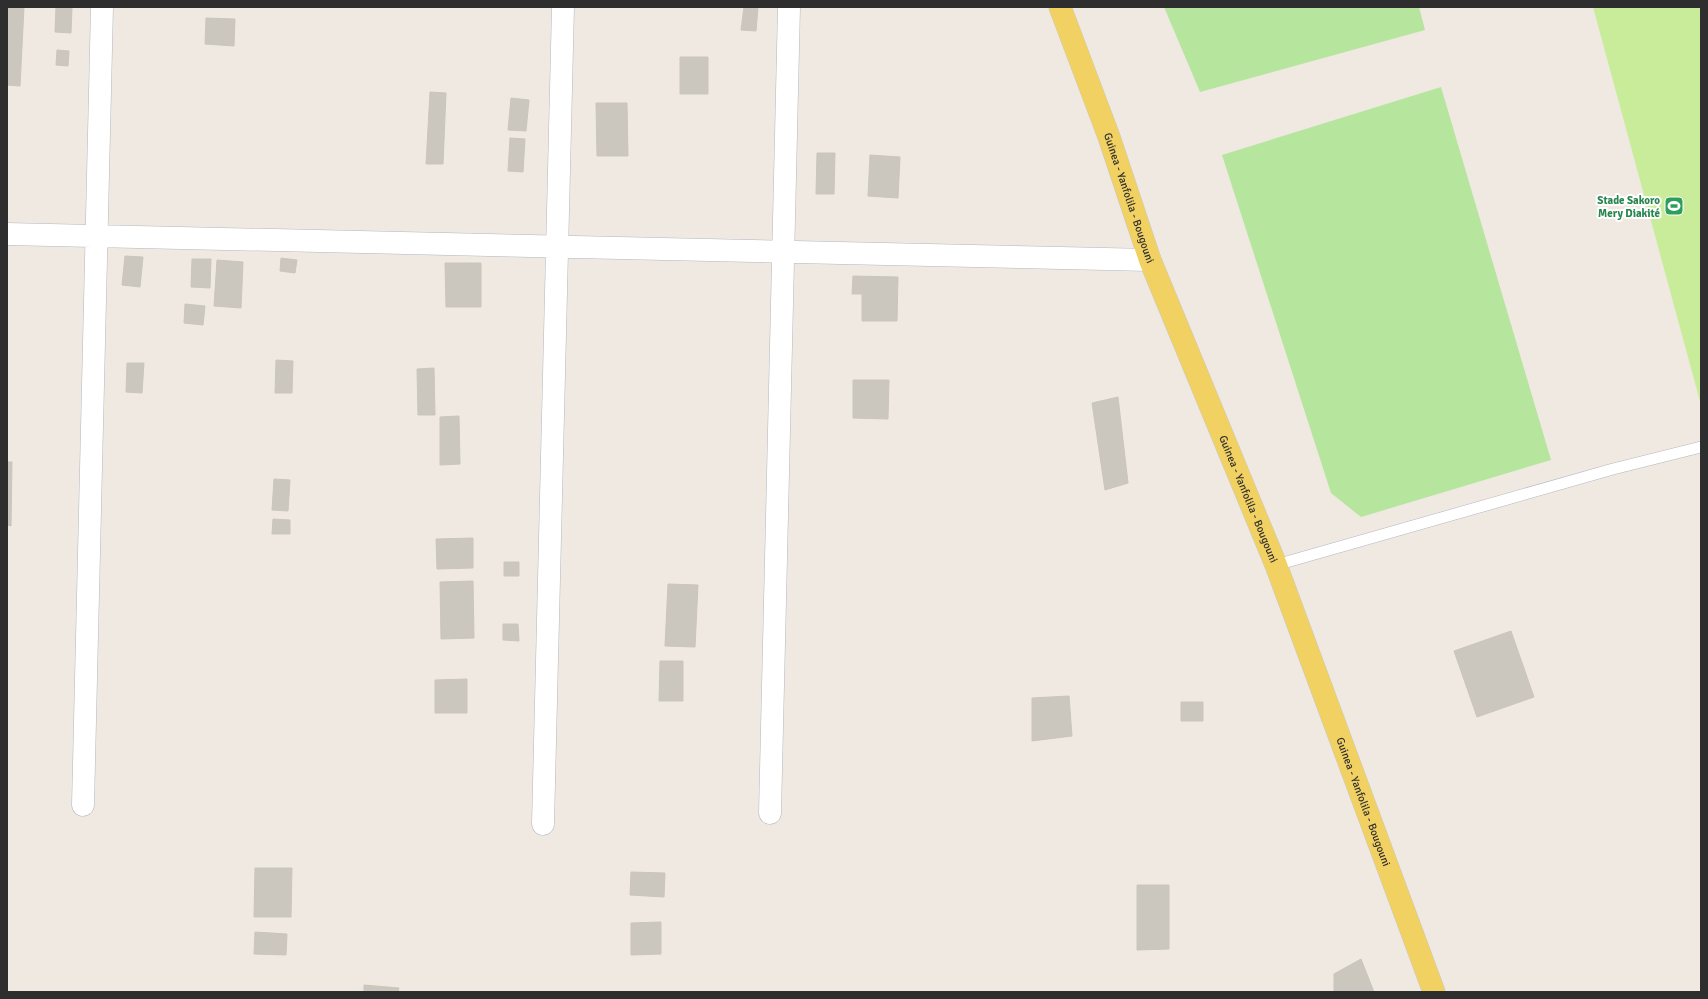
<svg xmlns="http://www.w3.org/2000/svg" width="1708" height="999" font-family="Signika,sans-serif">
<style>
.green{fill:#b6e59e}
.pitch{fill:#c9ec9a}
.building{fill:#cbc7bf;stroke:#cbc5ba}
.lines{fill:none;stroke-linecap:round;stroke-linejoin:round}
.lane-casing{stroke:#b4b7c1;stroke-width:12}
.street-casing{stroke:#b4b7c1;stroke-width:23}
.primary-casing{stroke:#c9c9c9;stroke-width:23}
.lane{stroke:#fff;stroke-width:11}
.street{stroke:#fff;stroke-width:22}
.primary{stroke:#f2d163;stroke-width:22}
.labels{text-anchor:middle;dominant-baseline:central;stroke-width:4;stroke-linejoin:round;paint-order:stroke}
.street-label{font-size:11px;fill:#2e2e2e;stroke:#fff}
.leisure-label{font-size:11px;font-weight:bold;fill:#27864d;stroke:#fff;text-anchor:end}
</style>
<rect width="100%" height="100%" fill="#efe9e1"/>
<path class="green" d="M 1164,7 L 1419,7 L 1425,30 L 1200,92 Z
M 1441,87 L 1551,460 L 1361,517 L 1331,493 L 1222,155 Z"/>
<path class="pitch" d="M 1593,7 L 1701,7 L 1701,405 Z"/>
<path class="building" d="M 7,7 L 24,7 L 20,86 L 7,85 Z
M 56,7 L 72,7 L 71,33 L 55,32 Z
M 744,7 L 758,7 L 756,31 L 741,30 Z
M 206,18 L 235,19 L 234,46 L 205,44 Z
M 57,50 L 69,51 L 68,66 L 56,65 Z
M 680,57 L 708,57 L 708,94 L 680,94 Z
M 430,92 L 446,93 L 443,164 L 426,164 Z
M 511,98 L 529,100 L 526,131 L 508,130 Z
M 596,103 L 627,103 L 628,156 L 597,156 Z
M 510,138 L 525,139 L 523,172 L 508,171 Z
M 817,153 L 835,153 L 834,194 L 816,194 Z
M 870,155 L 900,157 L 898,198 L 868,196 Z
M 125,256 L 143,257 L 140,287 L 122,285 Z
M 281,258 L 297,260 L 295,273 L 280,271 Z
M 192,259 L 211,259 L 210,288 L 191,287 Z
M 217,260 L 243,262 L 241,308 L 214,306 Z
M 445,263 L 481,263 L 481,307 L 446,307 Z
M 853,276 L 898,277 L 897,321 L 862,321 L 862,294 L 852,294 Z
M 185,304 L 205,306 L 203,325 L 184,323 Z
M 276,360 L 293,361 L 292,393 L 275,393 Z
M 127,363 L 144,363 L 142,393 L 126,392 Z
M 434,368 L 435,415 L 418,415 L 417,369 Z
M 853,380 L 889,380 L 888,419 L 853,418 Z
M 1118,397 L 1128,483 L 1105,490 L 1092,403 Z
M 459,416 L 460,464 L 440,465 L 440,417 Z
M 7,462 L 12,462 L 11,526 L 7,525 Z
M 274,479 L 290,480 L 288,511 L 272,510 Z
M 273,519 L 290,520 L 290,534 L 272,534 Z
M 473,538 L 473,568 L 437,569 L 436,539 Z
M 504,562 L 519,562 L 519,576 L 504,576 Z
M 473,581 L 474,638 L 441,639 L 440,582 Z
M 668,584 L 698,585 L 695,647 L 665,646 Z
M 503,624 L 518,624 L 519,641 L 503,640 Z
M 1511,631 L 1534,697 L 1477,717 L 1454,651 Z
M 660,661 L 683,661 L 683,701 L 659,701 Z
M 467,679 L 467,713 L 435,713 L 435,680 Z
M 1069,696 L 1072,736 L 1032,741 L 1032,698 Z
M 1181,702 L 1203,702 L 1203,721 L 1181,721 Z
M 255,868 L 292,868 L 291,917 L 254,917 Z
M 631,872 L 665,873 L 664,897 L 630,895 Z
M 1137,885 L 1169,885 L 1169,949 L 1137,950 Z
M 661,922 L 661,954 L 631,955 L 631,923 Z
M 255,932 L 287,934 L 286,955 L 254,954 Z
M 1361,959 L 1374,992 L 1334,992 L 1334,974 Z
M 364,985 L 399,988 L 398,992 L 364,992 Z"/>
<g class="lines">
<defs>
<path id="lane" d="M 1276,565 L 1613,469 L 1701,447"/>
<path id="street" d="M 7,234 L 1150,260
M 83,805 L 102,7
M 770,813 L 789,7
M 543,824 L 563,7"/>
<g id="primary">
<path id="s1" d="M 1060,7 L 1109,137 L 1150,260 L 1276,565 L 1434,992"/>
</g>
</defs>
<use href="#lane" class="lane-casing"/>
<use href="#street" class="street-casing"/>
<use href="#primary" class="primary-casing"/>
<use href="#lane" class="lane"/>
<use href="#street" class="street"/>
<use href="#primary" class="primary"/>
</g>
<defs>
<symbol id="stadium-square" viewBox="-11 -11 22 22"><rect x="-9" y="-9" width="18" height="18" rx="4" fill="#2e9e5b" stroke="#fff"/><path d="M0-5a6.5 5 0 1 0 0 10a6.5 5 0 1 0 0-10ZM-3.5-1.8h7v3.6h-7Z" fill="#fff"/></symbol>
</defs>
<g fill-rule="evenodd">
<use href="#stadium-square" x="1663" y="195" width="22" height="22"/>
</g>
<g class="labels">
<g class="street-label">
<text stroke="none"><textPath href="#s1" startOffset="203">Guinea - Yanfolila - Bougouni</textPath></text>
<text stroke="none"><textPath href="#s1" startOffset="527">Guinea - Yanfolila - Bougouni</textPath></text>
<text stroke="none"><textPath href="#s1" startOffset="851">Guinea - Yanfolila - Bougouni</textPath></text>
</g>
<g class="leisure-label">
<text x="1660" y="200">Stade Sakoro<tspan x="1660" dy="13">Mery Diakité</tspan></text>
</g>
</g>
<rect width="1708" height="999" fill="none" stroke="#2e2e2e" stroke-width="16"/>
</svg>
